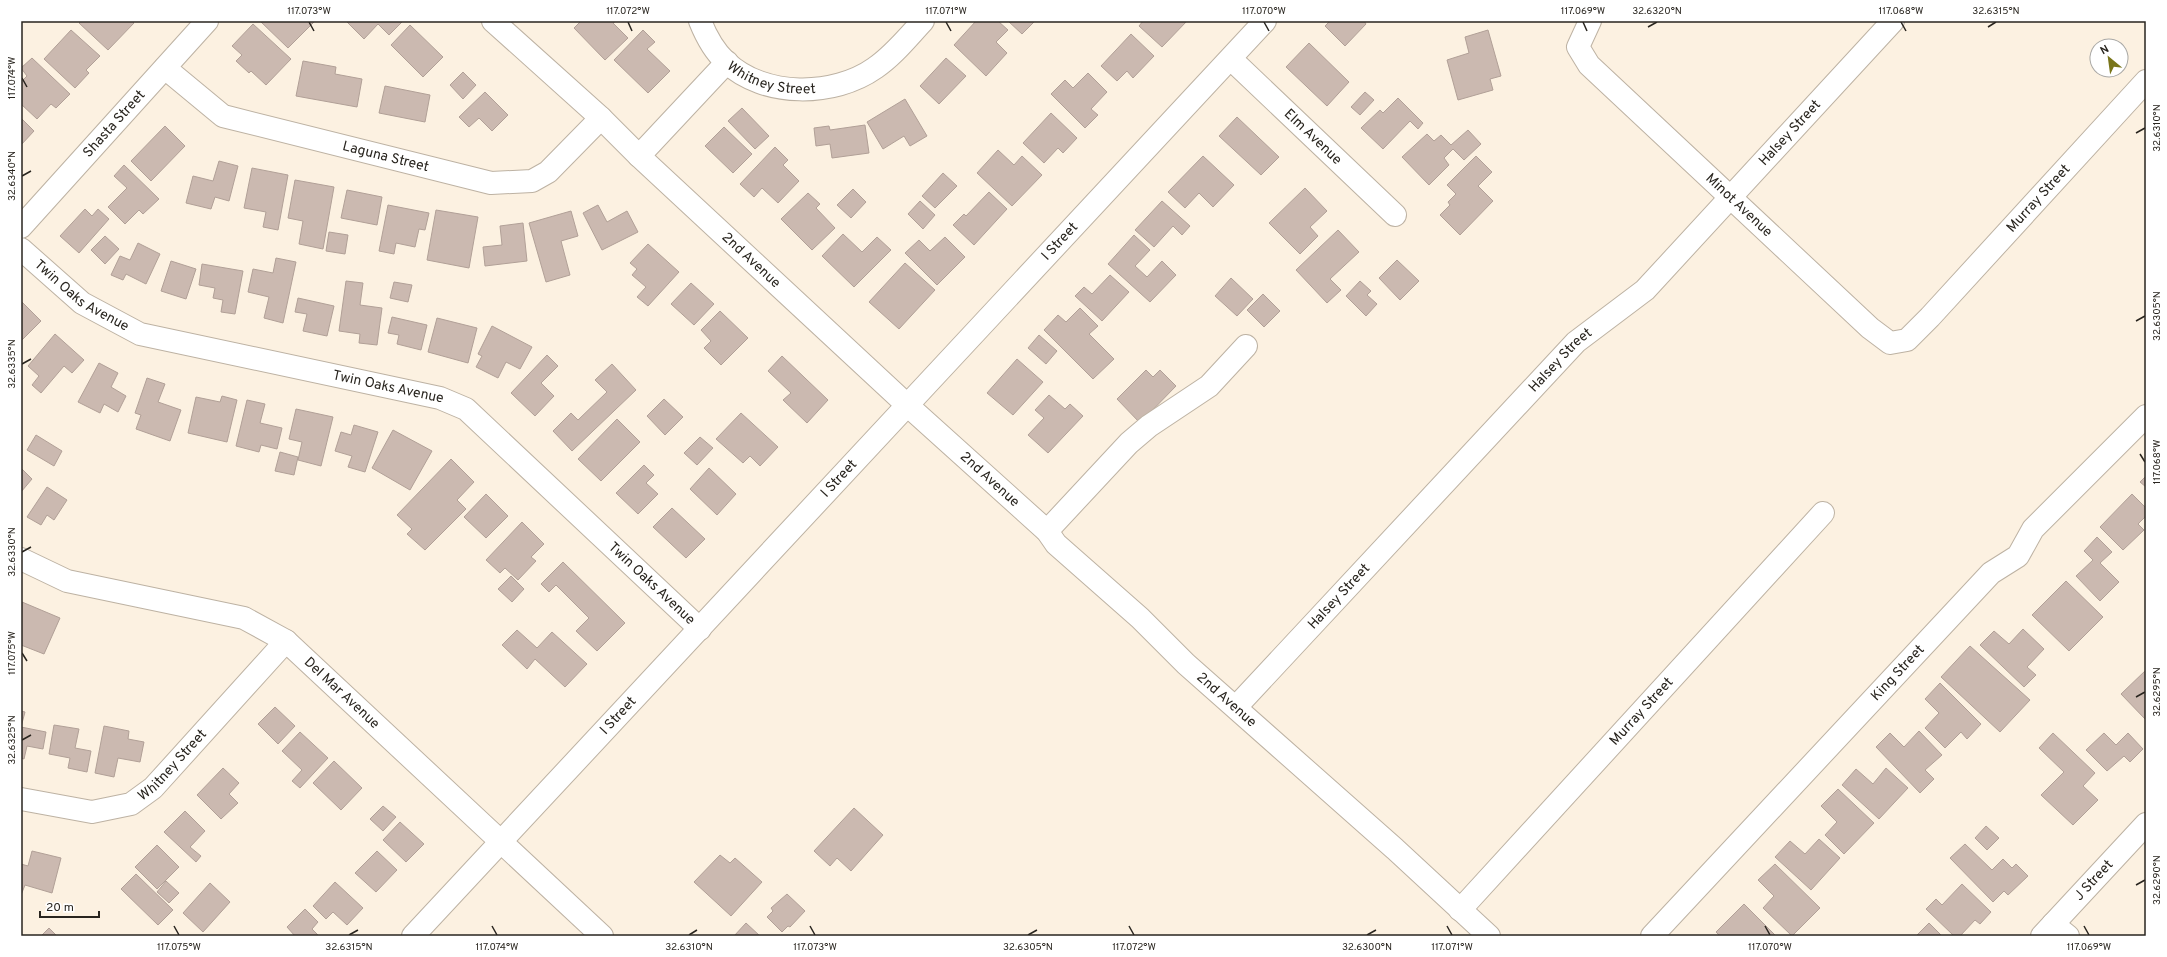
<svg xmlns="http://www.w3.org/2000/svg" width="2167" height="957" font-family="Overpass,sans-serif">
<style>
.building{fill:#cbb9b0;stroke:#b1a097}
.lines{fill:none;stroke-linecap:round;stroke-linejoin:round}
.minor-casing{stroke:#bdb2a3;stroke-width:24}
.tertiary-casing{stroke:#bdb2a3;stroke-width:24}
.minor{stroke:#fff;stroke-width:22}
.tertiary{stroke:#fff;stroke-width:22}
.ticks{fill:none;stroke:#29251f;stroke-width:1.5}
.labels{text-anchor:middle;dominant-baseline:central;stroke-width:3;stroke-linejoin:round;paint-order:stroke}
.street-label{font-size:14px;fill:#29251f;stroke:#fff}
.neatline{fill:none;stroke:#29251f;stroke-width:1.5}
.ticks-label{font-size:10px;text-anchor:middle;fill:#29251f}
</style>
<rect width="100%" height="100%" fill="#fcf1e1"/>
<path class="building" d="M 81,21 L 132,21 L 134,23 L 108,50 L 79,23 Z
M 260,21 L 315,21 L 288,48 Z
M 348,21 L 401,21 L 402,22 L 389,35 L 378,24 L 364,39 L 347,22 Z
M 581,21 L 616,21 L 613,23 L 628,38 L 605,60 L 574,28 Z
M 976,21 L 998,21 L 1008,30 L 996,42 L 1007,53 L 986,76 L 954,45 Z
M 1008,21 L 1035,21 L 1022,34 Z
M 1143,21 L 1187,21 L 1162,47 L 1139,26 Z
M 1330,21 L 1364,21 L 1366,24 L 1345,46 L 1325,26 Z
M 253,24 L 291,59 L 266,85 L 251,71 L 249,73 L 236,61 L 242,55 L 232,46 Z
M 410,25 L 443,57 L 423,77 L 391,45 Z
M 71,30 L 100,56 L 86,70 L 89,73 L 75,88 L 44,59 Z
M 643,30 L 655,42 L 647,49 L 670,71 L 648,93 L 614,60 Z
M 1488,30 L 1501,76 L 1490,79 L 1493,90 L 1458,100 L 1447,60 L 1469,53 L 1465,37 Z
M 1131,34 L 1154,56 L 1133,78 L 1127,71 L 1117,81 L 1101,66 Z
M 1309,43 L 1349,82 L 1327,106 L 1286,67 Z
M 32,58 L 70,94 L 56,108 L 51,104 L 37,119 L 21,104 L 21,82 L 27,76 L 21,68 Z
M 946,58 L 966,76 L 939,104 L 920,86 Z
M 303,61 L 336,67 L 335,74 L 362,79 L 357,107 L 296,96 Z
M 463,72 L 476,85 L 463,99 L 450,85 Z
M 1088,73 L 1107,92 L 1091,109 L 1098,115 L 1085,128 L 1051,94 L 1065,80 L 1073,88 Z
M 385,86 L 430,95 L 425,122 L 379,113 Z
M 485,92 L 508,115 L 492,131 L 479,118 L 469,127 L 459,117 Z
M 1365,92 L 1374,100 L 1360,115 L 1351,107 Z
M 1398,98 L 1423,123 L 1418,129 L 1410,121 L 1383,149 L 1361,128 L 1380,110 L 1383,113 Z
M 905,99 L 927,136 L 910,146 L 904,136 L 883,149 L 867,122 Z
M 742,108 L 769,136 L 755,149 L 728,121 Z
M 1051,113 L 1077,138 L 1063,153 L 1058,148 L 1044,163 L 1023,143 Z
M 1237,117 L 1279,157 L 1261,175 L 1219,136 Z
M 21,118 L 34,131 L 21,145 Z
M 865,125 L 869,153 L 832,158 L 830,144 L 816,146 L 814,128 L 829,126 L 830,130 Z
M 165,126 L 185,146 L 151,181 L 131,161 Z
M 724,127 L 752,154 L 733,173 L 705,146 Z
M 1468,130 L 1481,144 L 1464,160 L 1453,149 L 1444,158 L 1449,165 L 1429,185 L 1402,157 L 1427,134 L 1434,141 L 1441,135 L 1451,145 Z
M 775,147 L 788,160 L 783,165 L 799,181 L 778,203 L 762,188 L 754,197 L 740,184 Z
M 998,150 L 1014,165 L 1022,156 L 1042,175 L 1012,206 L 977,173 Z
M 1203,156 L 1234,185 L 1213,207 L 1199,193 L 1185,208 L 1168,192 Z
M 1476,156 L 1492,172 L 1478,186 L 1493,201 L 1460,235 L 1440,215 L 1450,205 L 1448,202 L 1456,194 L 1447,185 Z
M 219,161 L 238,166 L 229,201 L 215,197 L 211,209 L 186,203 L 193,176 L 213,181 Z
M 124,165 L 159,199 L 143,214 L 139,210 L 125,224 L 108,207 L 127,188 L 114,176 Z
M 252,168 L 288,175 L 278,230 L 263,227 L 266,212 L 244,208 Z
M 943,173 L 957,186 L 935,208 L 922,196 Z
M 295,180 L 334,187 L 323,249 L 299,244 L 303,221 L 288,218 Z
M 1305,188 L 1327,211 L 1310,227 L 1318,236 L 1300,254 L 1269,223 Z
M 853,189 L 866,202 L 851,218 L 837,205 Z
M 347,190 L 382,197 L 377,225 L 341,218 Z
M 989,192 L 1007,209 L 974,245 L 953,225 L 964,214 L 966,216 Z
M 808,193 L 820,204 L 816,208 L 835,228 L 812,250 L 781,219 Z
M 920,201 L 935,215 L 923,229 L 908,214 Z
M 1162,201 L 1190,226 L 1182,235 L 1173,226 L 1154,247 L 1135,230 Z
M 388,205 L 429,213 L 425,230 L 419,229 L 415,247 L 396,243 L 394,254 L 379,251 Z
M 598,205 L 607,222 L 627,211 L 638,232 L 602,250 L 583,213 Z
M 85,209 L 92,216 L 98,209 L 109,219 L 79,253 L 60,236 Z
M 436,210 L 478,217 L 469,268 L 427,260 Z
M 571,211 L 578,236 L 561,241 L 570,275 L 546,282 L 529,223 Z
M 523,223 L 527,261 L 485,266 L 483,247 L 502,245 L 500,226 Z
M 1338,230 L 1359,252 L 1330,279 L 1341,290 L 1327,303 L 1296,270 Z
M 329,232 L 348,235 L 345,254 L 326,251 Z
M 843,234 L 862,252 L 877,237 L 891,250 L 854,287 L 822,256 Z
M 1134,235 L 1150,250 L 1135,266 L 1147,277 L 1162,261 L 1176,275 L 1150,302 L 1108,264 Z
M 105,236 L 119,249 L 105,264 L 91,250 Z
M 945,237 L 965,257 L 937,285 L 905,253 L 919,240 L 930,251 Z
M 138,243 L 160,254 L 146,284 L 126,274 L 123,280 L 111,275 L 120,256 L 130,260 Z
M 648,244 L 679,272 L 648,306 L 637,297 L 646,287 L 632,275 L 637,269 L 630,263 Z
M 276,258 L 296,262 L 283,323 L 264,318 L 269,297 L 248,292 L 253,269 L 273,273 Z
M 1397,260 L 1419,281 L 1400,300 L 1379,278 Z
M 171,261 L 196,269 L 186,299 L 161,291 Z
M 905,263 L 935,290 L 899,329 L 869,302 Z
M 202,264 L 243,271 L 235,314 L 221,312 L 223,300 L 213,298 L 215,288 L 199,285 Z
M 1110,275 L 1129,292 L 1102,321 L 1075,296 L 1084,287 L 1092,294 Z
M 1231,278 L 1253,299 L 1237,316 L 1215,296 Z
M 346,281 L 363,283 L 360,305 L 382,308 L 377,345 L 359,343 L 360,334 L 339,331 Z
M 1360,281 L 1371,291 L 1367,295 L 1377,304 L 1366,316 L 1346,296 Z
M 394,282 L 412,285 L 408,302 L 390,298 Z
M 691,283 L 714,304 L 694,325 L 671,304 Z
M 1263,294 L 1280,311 L 1264,327 L 1247,310 Z
M 298,298 L 334,306 L 327,336 L 303,331 L 307,314 L 295,312 Z
M 21,301 L 41,321 L 21,341 Z
M 1080,308 L 1098,326 L 1089,334 L 1114,359 L 1093,379 L 1044,330 L 1058,315 L 1066,322 Z
M 720,311 L 748,338 L 721,365 L 704,348 L 711,341 L 701,330 Z
M 392,317 L 427,325 L 421,350 L 397,344 L 399,335 L 388,333 Z
M 437,318 L 477,328 L 468,363 L 428,352 Z
M 492,326 L 532,347 L 520,369 L 506,362 L 498,378 L 476,367 L 482,356 L 478,354 Z
M 55,334 L 84,360 L 72,373 L 64,366 L 41,393 L 32,385 L 39,376 L 28,366 Z
M 1039,335 L 1057,351 L 1046,364 L 1028,348 Z
M 547,355 L 558,366 L 541,383 L 554,396 L 535,416 L 511,393 Z
M 782,356 L 828,400 L 807,423 L 783,400 L 791,393 L 768,371 Z
M 1017,359 L 1043,382 L 1013,415 L 987,393 Z
M 99,363 L 118,373 L 111,387 L 126,396 L 118,412 L 104,404 L 100,413 L 78,402 Z
M 612,364 L 636,390 L 572,451 L 553,431 L 571,413 L 578,420 L 607,392 L 595,380 Z
M 1146,370 L 1153,377 L 1160,370 L 1176,386 L 1140,423 L 1117,399 Z
M 147,378 L 165,384 L 158,402 L 181,410 L 170,441 L 136,429 L 141,415 L 135,413 Z
M 1049,395 L 1065,409 L 1070,404 L 1083,416 L 1048,453 L 1028,435 L 1044,418 L 1035,410 Z
M 222,396 L 237,400 L 227,442 L 188,433 L 196,397 L 220,402 Z
M 664,399 L 683,417 L 665,435 L 647,416 Z
M 247,400 L 265,404 L 260,423 L 282,428 L 277,449 L 261,445 L 259,452 L 236,446 Z
M 296,409 L 333,417 L 321,466 L 298,460 L 302,442 L 289,439 Z
M 741,413 L 778,447 L 760,466 L 750,456 L 743,463 L 716,439 Z
M 617,419 L 640,442 L 601,481 L 578,459 Z
M 354,425 L 378,432 L 365,472 L 348,467 L 352,456 L 335,451 L 341,432 L 351,435 Z
M 393,430 L 432,451 L 410,490 L 372,468 Z
M 36,435 L 62,451 L 54,466 L 27,450 Z
M 700,437 L 713,448 L 697,465 L 684,453 Z
M 280,452 L 298,457 L 294,475 L 275,471 Z
M 451,459 L 474,482 L 457,500 L 466,509 L 425,550 L 407,534 L 412,529 L 397,515 Z
M 644,465 L 654,475 L 646,483 L 658,494 L 638,514 L 616,493 Z
M 21,468 L 32,479 L 21,492 Z
M 709,468 L 736,494 L 717,515 L 690,489 Z
M 2146,476 L 2146,487 L 2140,482 Z
M 47,487 L 67,500 L 54,520 L 47,515 L 41,525 L 27,517 Z
M 486,494 L 508,516 L 486,538 L 464,517 Z
M 2132,494 L 2146,508 L 2146,516 L 2138,524 L 2144,530 L 2123,550 L 2100,527 Z
M 672,508 L 705,539 L 686,558 L 653,527 Z
M 522,522 L 544,544 L 531,557 L 536,561 L 518,580 L 505,568 L 500,573 L 486,560 Z
M 2097,537 L 2112,552 L 2100,563 L 2119,582 L 2100,601 L 2076,576 L 2093,560 L 2084,551 Z
M 563,562 L 625,623 L 597,651 L 576,631 L 589,618 L 556,585 L 549,592 L 541,584 Z
M 511,576 L 524,589 L 512,602 L 498,589 Z
M 2066,581 L 2103,617 L 2069,651 L 2032,615 Z
M 22,602 L 60,618 L 44,654 L 21,645 Z
M 2023,629 L 2044,649 L 2027,667 L 2036,675 L 2024,687 L 1980,645 L 1994,631 L 2009,644 Z
M 517,630 L 537,648 L 552,632 L 587,664 L 565,687 L 535,659 L 527,669 L 502,645 Z
M 1970,646 L 2030,700 L 2000,732 L 1941,677 Z
M 2146,670 L 2146,720 L 2121,694 Z
M 1940,683 L 1981,724 L 1967,739 L 1961,732 L 1945,748 L 1925,728 L 1939,713 L 1925,699 Z
M 275,707 L 295,726 L 278,744 L 258,724 Z
M 21,711 L 25,712 L 21,727 L 46,732 L 43,749 L 27,746 L 24,759 L 21,758 Z
M 54,725 L 79,729 L 75,748 L 91,751 L 87,772 L 68,768 L 70,758 L 49,754 Z
M 104,726 L 129,731 L 128,739 L 144,742 L 140,762 L 118,758 L 114,777 L 95,773 Z
M 1919,731 L 1942,755 L 1925,770 L 1934,779 L 1920,793 L 1876,747 L 1890,733 L 1904,747 Z
M 300,732 L 328,758 L 300,788 L 292,781 L 302,770 L 282,751 Z
M 2053,733 L 2095,773 L 2083,786 L 2098,800 L 2073,825 L 2041,795 L 2064,772 L 2039,748 Z
M 2104,733 L 2116,745 L 2128,733 L 2143,749 L 2130,762 L 2124,756 L 2107,771 L 2086,750 Z
M 334,761 L 362,788 L 341,810 L 313,783 Z
M 223,768 L 239,783 L 229,794 L 238,803 L 221,819 L 197,795 Z
M 1886,768 L 1908,788 L 1879,819 L 1842,785 L 1856,769 L 1873,784 Z
M 1838,789 L 1874,823 L 1844,854 L 1825,835 L 1837,822 L 1821,806 Z
M 383,806 L 396,817 L 383,831 L 370,819 Z
M 854,808 L 883,835 L 851,871 L 837,858 L 830,866 L 814,851 Z
M 185,811 L 205,831 L 190,847 L 201,856 L 196,862 L 164,832 Z
M 400,822 L 424,844 L 406,862 L 383,840 Z
M 1986,826 L 1999,838 L 1987,850 L 1975,838 Z
M 1819,839 L 1840,858 L 1811,890 L 1775,857 L 1790,841 L 1805,854 Z
M 1965,844 L 1992,870 L 2003,859 L 2012,868 L 2016,864 L 2028,876 L 2008,895 L 2004,891 L 1993,902 L 1950,858 Z
M 157,845 L 179,867 L 157,889 L 135,867 Z
M 32,851 L 61,858 L 52,893 L 25,885 L 21,895 L 21,864 L 28,866 Z
M 377,851 L 397,870 L 376,892 L 355,873 Z
M 720,855 L 730,863 L 735,858 L 762,882 L 731,916 L 694,882 Z
M 1775,864 L 1820,908 L 1792,936 L 1763,908 L 1774,896 L 1758,880 Z
M 136,874 L 173,910 L 158,925 L 121,889 Z
M 166,881 L 179,893 L 169,903 L 157,892 Z
M 335,882 L 363,908 L 347,925 L 333,912 L 326,919 L 313,906 Z
M 210,883 L 230,902 L 203,932 L 183,913 Z
M 1962,884 L 1991,912 L 1980,924 L 1975,920 L 1960,936 L 1954,936 L 1926,909 L 1936,899 L 1942,905 Z
M 787,894 L 805,911 L 790,927 L 788,926 L 782,932 L 767,917 L 773,911 L 771,908 Z
M 1744,904 L 1776,936 L 1720,936 L 1716,932 Z
M 305,909 L 318,922 L 312,929 L 319,936 L 295,936 L 287,927 Z
M 746,923 L 760,936 L 734,936 Z
M 1929,923 L 1942,936 L 1916,936 Z
M 49,928 L 57,936 L 41,936 Z"/>
<g class="lines">
<defs>
<g id="minor">
<path id="s1" d="M 700,21 C 706,36 714,51 726,62 C 764,98 834,97 875,68 C 893,56 908,37 923,21"/>
<path id="s2" d="M 1590,21 L 1578,47 L 1589,65 L 1870,328 L 1890,343 L 1907,340 L 1930,317 L 2146,81"/>
<path id="s3" d="M 1231,59 L 1395,215"/>
<path id="s4" d="M 165,68 L 223,116 L 491,183 L 532,181 L 548,172 L 601,118"/>
<path d="M 639,156 L 727,62"/>
<path id="s5" d="M 21,227 L 207,21"/>
<path id="s6" d="M 21,249 L 82,303 L 140,334 L 440,398 L 466,409 L 700,629"/>
<path d="M 1047,531 L 1129,443 L 1149,426 L 1209,386 L 1246,346"/>
<path id="s7" d="M 21,559 L 67,581 L 244,618 L 286,641 L 602,936"/>
<path id="s8" d="M 1236,707 L 1576,342 L 1645,290 L 1893,21"/>
<path id="s9" d="M 21,799 L 92,812 L 131,804 L 153,788 L 286,641"/>
<path id="s10" d="M 1460,910 L 1823,513"/>
<path d="M 2053,924 L 2068,936"/>
<path id="s11" d="M 1652,936 L 1991,573 L 2018,556 L 2033,529 L 2146,416"/>
</g>
<g id="tertiary">
<path id="s12" d="M 493,21 L 601,118 L 639,156 L 906,404 L 1047,531 L 1056,544 L 1140,618 L 1186,664 L 1395,849 L 1489,936"/>
<path id="s13" d="M 413,936 L 1265,21"/>
<path id="s14" d="M 2042,936 L 2146,824"/>
</g>
</defs>
<use href="#minor" class="minor-casing"/>
<use href="#tertiary" class="tertiary-casing"/>
<use href="#minor" class="minor"/>
<use href="#tertiary" class="tertiary"/>
</g>
<path class="ticks" d="M 309,22 L 314,31M 628,22 L 632,31M 946,22 L 951,31M 1264,22 L 1269,31M 1583,22 L 1587,31M 1901,22 L 1906,31M 1648,27 L 1657,22M 1988,27 L 1996,22M 22,78 L 27,87M 2136,133 L 2145,128M 22,176 L 31,171M 2136,321 L 2145,316M 22,364 L 31,359M 2140,454 L 2145,462M 22,552 L 31,547M 22,653 L 27,661M 2136,697 L 2145,692M 22,740 L 31,735M 2136,885 L 2145,880M 174,926 L 179,935M 492,926 L 497,935M 810,926 L 815,935M 1129,926 L 1134,935M 1447,926 L 1452,935M 1765,926 L 1770,935M 2084,926 L 2089,935M 349,935 L 358,930M 689,935 L 697,930M 1028,935 L 1037,930M 1367,935 L 1376,930"/>
<g class="labels">
<g class="street-label">
<text stroke="none"><textPath href="#s1" startOffset="99">Whitney Street</textPath></text>
<text stroke="none"><textPath href="#s5" startOffset="139">Shasta Street</textPath></text>
<text stroke="none"><textPath href="#s8" startOffset="799">Halsey Street</textPath></text>
<text stroke="none"><textPath href="#s3" startOffset="113">Elm Avenue</textPath></text>
<text stroke="none"><textPath href="#s4" startOffset="243">Laguna Street</textPath></text>
<text stroke="none"><textPath href="#s2" startOffset="670">Murray Street</textPath></text>
<text stroke="none"><textPath href="#s2" startOffset="255">Minot Avenue</textPath></text>
<text stroke="none"><textPath href="#s13" startOffset="949">I Street</textPath></text>
<text stroke="none"><textPath href="#s12" startOffset="352">2nd Avenue</textPath></text>
<text stroke="none"><textPath href="#s6" startOffset="77">Twin Oaks Avenue</textPath></text>
<text stroke="none"><textPath href="#s8" startOffset="475">Halsey Street</textPath></text>
<text stroke="none"><textPath href="#s6" startOffset="401">Twin Oaks Avenue</textPath></text>
<text stroke="none"><textPath href="#s13" startOffset="625">I Street</textPath></text>
<text stroke="none"><textPath href="#s12" startOffset="676">2nd Avenue</textPath></text>
<text stroke="none"><textPath href="#s6" startOffset="737">Twin Oaks Avenue</textPath></text>
<text stroke="none"><textPath href="#s8" startOffset="151">Halsey Street</textPath></text>
<text stroke="none"><textPath href="#s11" startOffset="360">King Street</textPath></text>
<text stroke="none"><textPath href="#s7" startOffset="356">Del Mar Avenue</textPath></text>
<text stroke="none"><textPath href="#s12" startOffset="1000">2nd Avenue</textPath></text>
<text stroke="none"><textPath href="#s10" startOffset="269">Murray Street</textPath></text>
<text stroke="none"><textPath href="#s13" startOffset="301">I Street</textPath></text>
<text stroke="none"><textPath href="#s9" startOffset="169">Whitney Street</textPath></text>
<text stroke="none"><textPath href="#s14" startOffset="76">J Street</textPath></text>
</g>
</g>
<rect width="2167" height="957" fill="none" stroke="#ffffff" stroke-width="44"/>
<g transform="translate(2109 58) rotate(331)"><circle r="19" fill="#ffffff" stroke="#a9a8a5"/>
<path d="M0-3L7 15L0 10L-7 15Z" fill="#79751a"/>
<text y="-6" font-size="11" font-weight="bold" text-anchor="middle" fill="#29251f">N</text>
</g>
<path d="M40 911v6h59v-6" fill="none" stroke="#29251f" stroke-width="2"/>
<text x="46" y="911" font-size="12" fill="#29251f" stroke="#ffffff" stroke-width="3" paint-order="stroke">20 m</text>
<rect x="22" y="22" width="2123" height="913" class="neatline"/>
<g class="ticks-label">
<text x="309" y="14">117.073°W</text>
<text x="628" y="14">117.072°W</text>
<text x="946" y="14">117.071°W</text>
<text x="1264" y="14">117.070°W</text>
<text x="1583" y="14">117.069°W</text>
<text x="1657" y="14">32.6320°N</text>
<text x="1901" y="14">117.068°W</text>
<text x="1996" y="14">32.6315°N</text>
<text transform="translate(11 78) rotate(-90)" y="4">117.074°W</text>
<text transform="translate(2156 128) rotate(-90)" y="4">32.6310°N</text>
<text transform="translate(11 176) rotate(-90)" y="4">32.6340°N</text>
<text transform="translate(2156 316) rotate(-90)" y="4">32.6305°N</text>
<text transform="translate(11 364) rotate(-90)" y="4">32.6335°N</text>
<text transform="translate(2156 462) rotate(-90)" y="4">117.068°W</text>
<text transform="translate(11 552) rotate(-90)" y="4">32.6330°N</text>
<text transform="translate(11 653) rotate(-90)" y="4">117.075°W</text>
<text transform="translate(2156 692) rotate(-90)" y="4">32.6295°N</text>
<text transform="translate(11 740) rotate(-90)" y="4">32.6325°N</text>
<text transform="translate(2156 880) rotate(-90)" y="4">32.6290°N</text>
<text x="179" y="950">117.075°W</text>
<text x="349" y="950">32.6315°N</text>
<text x="497" y="950">117.074°W</text>
<text x="689" y="950">32.6310°N</text>
<text x="815" y="950">117.073°W</text>
<text x="1028" y="950">32.6305°N</text>
<text x="1134" y="950">117.072°W</text>
<text x="1367" y="950">32.6300°N</text>
<text x="1452" y="950">117.071°W</text>
<text x="1770" y="950">117.070°W</text>
<text x="2089" y="950">117.069°W</text>
</g>
</svg>
